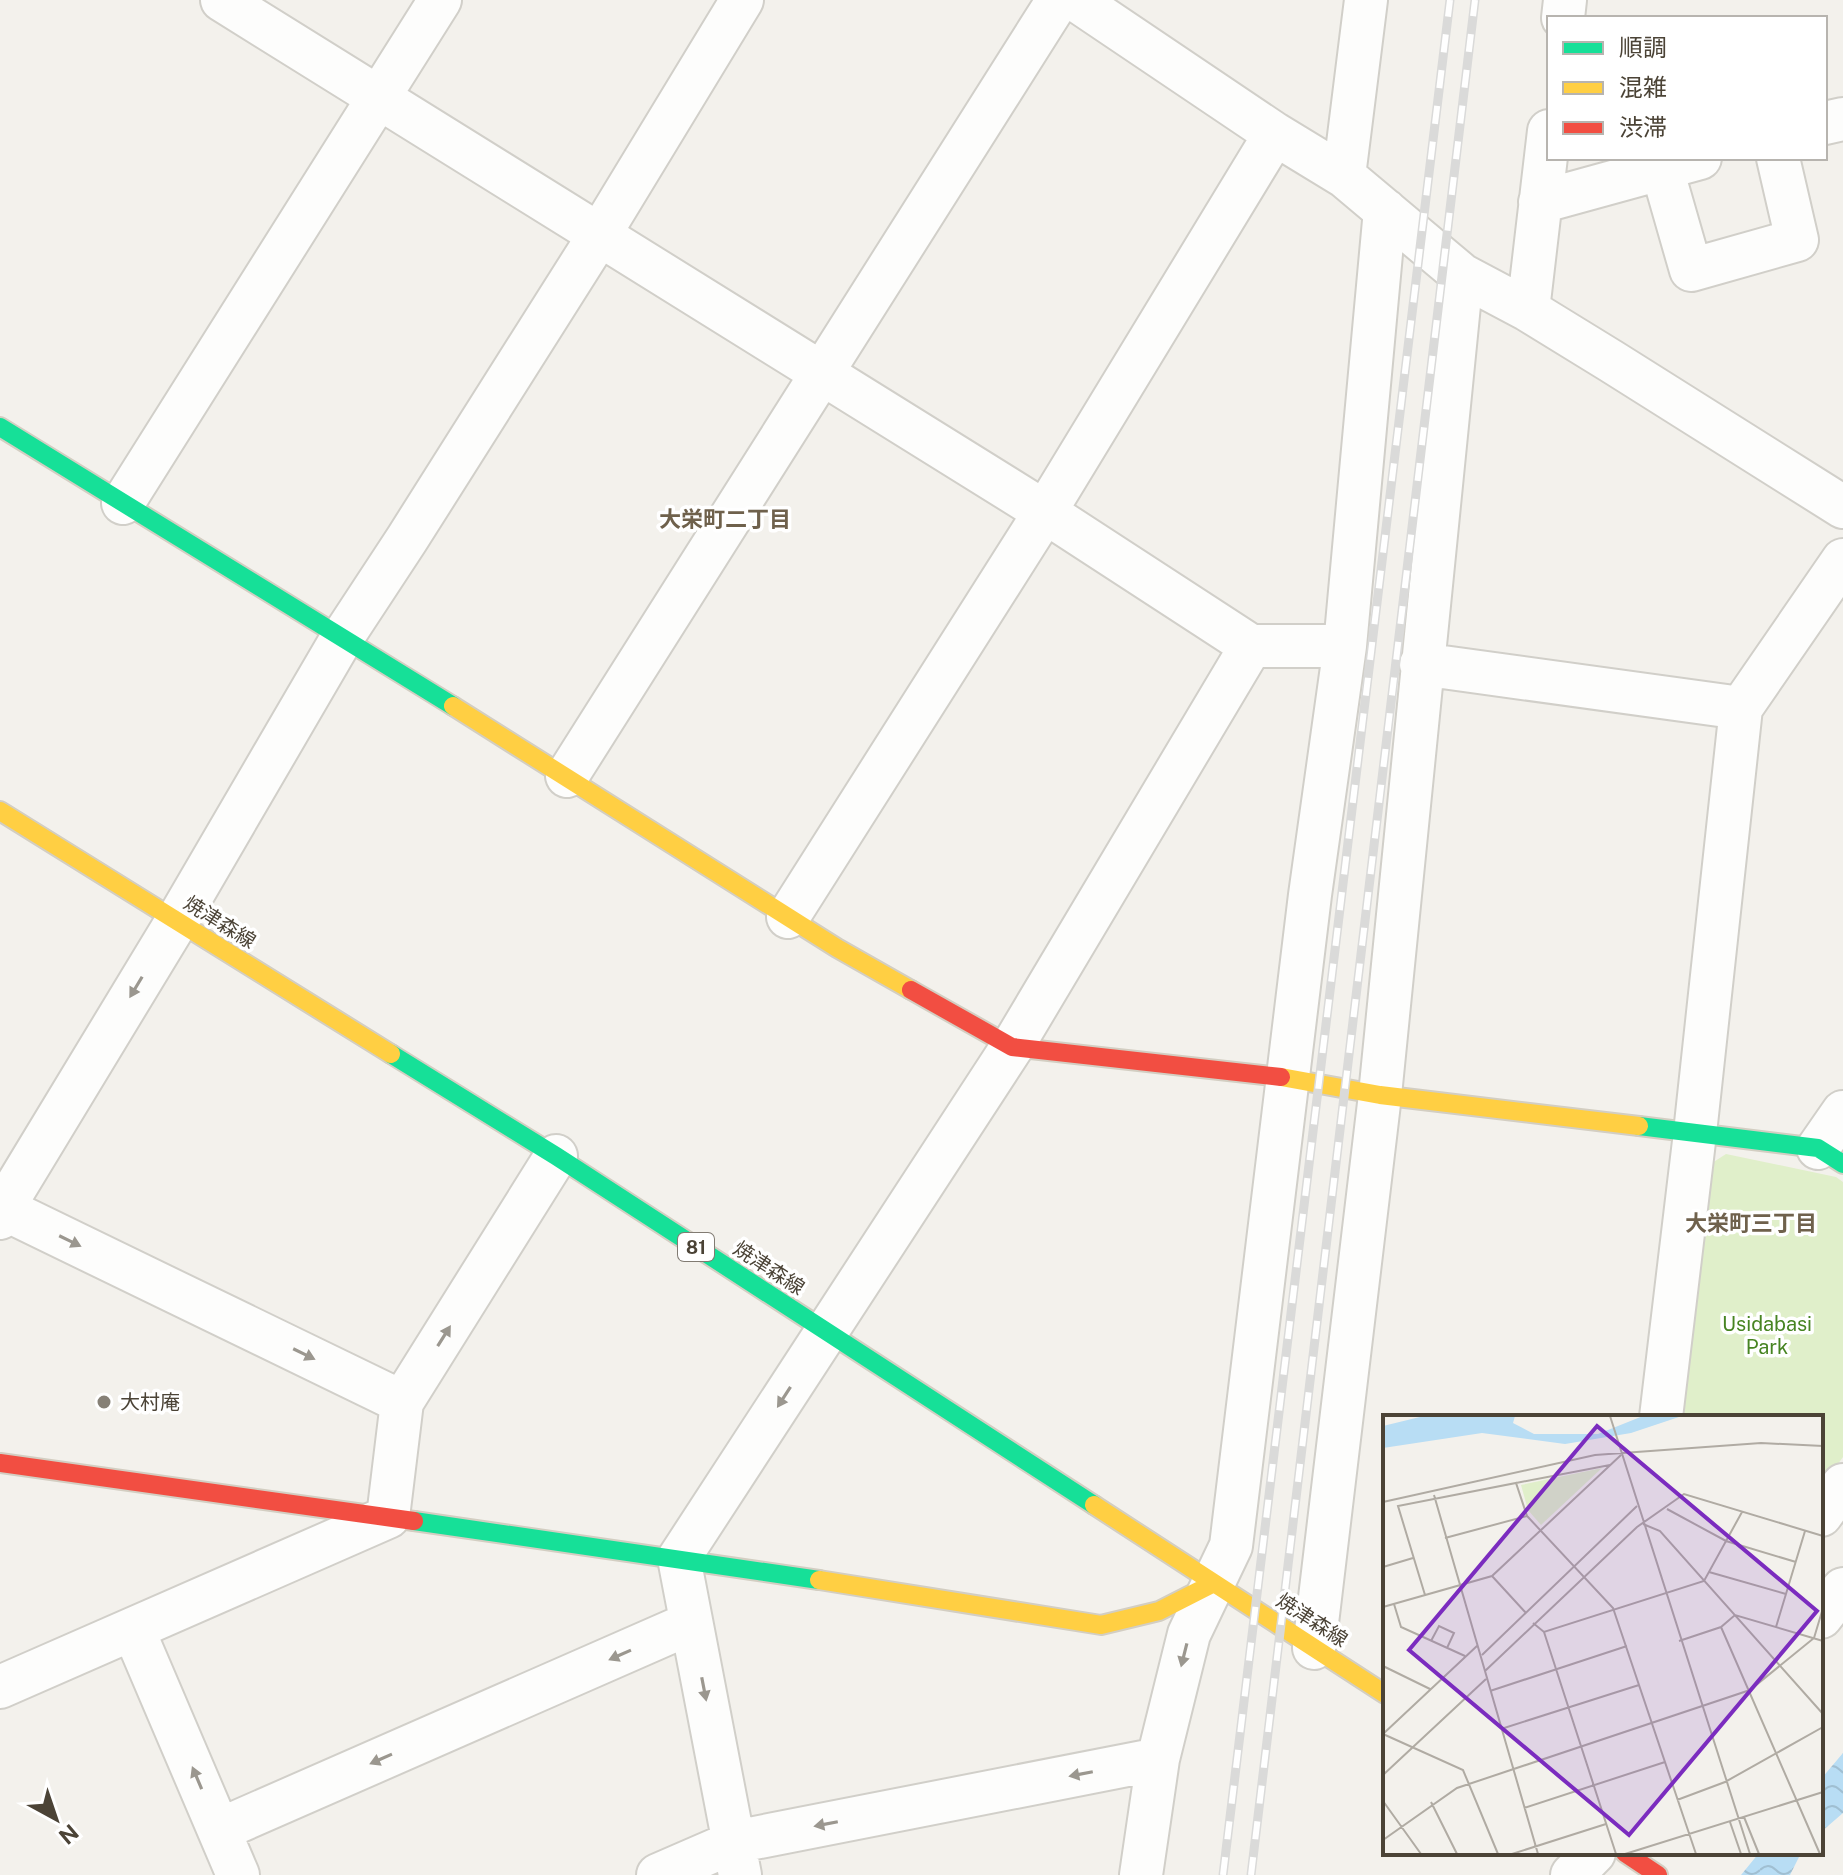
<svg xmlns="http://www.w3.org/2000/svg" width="1843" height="1875" font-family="'Public Sans','Noto Sans JP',sans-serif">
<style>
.park{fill:#e0efca}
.water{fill:url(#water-waves)}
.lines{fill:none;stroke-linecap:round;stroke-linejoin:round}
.street-casing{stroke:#d1cfc9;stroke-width:46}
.fast-casing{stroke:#d3cec2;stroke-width:22}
.slow-casing{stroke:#d3cec2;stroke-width:22}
.jam-casing{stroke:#d3cec2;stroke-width:22}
.street{stroke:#fdfdfc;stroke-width:42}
.fast{stroke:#16e098;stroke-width:18}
.slow{stroke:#ffcf43;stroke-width:18}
.jam{stroke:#f24e42;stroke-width:18}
.rail-casing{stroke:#dadad9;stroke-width:9}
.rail{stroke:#fff;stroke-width:6;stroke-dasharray:18;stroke-linecap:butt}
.oneway{fill:#9b978f}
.poi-dot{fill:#868076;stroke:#fff;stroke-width:3}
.labels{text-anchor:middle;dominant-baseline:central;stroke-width:7;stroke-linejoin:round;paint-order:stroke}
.shield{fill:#fff;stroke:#817b72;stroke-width:2}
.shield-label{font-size:18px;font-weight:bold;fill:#4b4336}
.street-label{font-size:20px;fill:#4b4336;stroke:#fff}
.park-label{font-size:20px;fill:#478422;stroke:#fff}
.poi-label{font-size:20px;fill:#4b4336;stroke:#fff;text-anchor:start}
.neighbourhood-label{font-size:22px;font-weight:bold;fill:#6f614c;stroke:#fff}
.inset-road{fill:none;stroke:#b0aba3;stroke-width:2}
.view{fill:#7b2cbf;fill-opacity:0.15;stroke:#7b2cbf;stroke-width:4}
.inset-edge{fill:none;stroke:#4b4336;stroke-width:4}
</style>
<defs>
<pattern id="water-waves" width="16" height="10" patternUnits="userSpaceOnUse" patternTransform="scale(2)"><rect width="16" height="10" fill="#b8ddf4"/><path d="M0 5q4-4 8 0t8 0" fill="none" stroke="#a0bfd2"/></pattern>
</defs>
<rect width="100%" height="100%" fill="#f3f1ec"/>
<path class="park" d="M 1726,1154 L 1836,1177 L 1843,1182 L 1843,1457 L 1821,1487 L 1821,1417 L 1680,1417 L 1712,1163 Z"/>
<path class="water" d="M 1843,1753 L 1843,1813 L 1821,1832 L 1821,1779 Z
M 1759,1853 L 1801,1853 L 1790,1875 L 1741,1875 Z"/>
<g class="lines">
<defs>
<path id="street" d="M 222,0 L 1045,512 L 1251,646
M 1076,0 L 1275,134 L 1344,176 L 1462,275 L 1528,310 L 1611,361 L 1843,507
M 1563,18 L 1565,0
M 1825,123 L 1843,119
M 1662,169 L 1691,270 L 1797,240 L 1778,158
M 1344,176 L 1366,0
M 1540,202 L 1700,158
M 1528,310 L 1549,131
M 123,503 L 440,0
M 1421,664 L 1741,708
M 567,776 L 1058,0
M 788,917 L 1045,512 L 1275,134
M 1818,1148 L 1843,1112
M 0,1207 L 402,1402
M 0,1218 L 3,1208 L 177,921 L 342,638 L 407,539 L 598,237 L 742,0
M 1661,1417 L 1695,1133 L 1741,708 L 1843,560
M 1821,1515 L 1843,1485
M 1821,1617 L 1843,1589
M 133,1629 L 238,1875
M 1314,1648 L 1380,1095 L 1462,275
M 0,1687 L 388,1517 L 402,1402 L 556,1156
M 219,1830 L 691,1623
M 658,1875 L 734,1842 L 1158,1759
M 740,1875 L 679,1558 L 1012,1047 L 1251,646 L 1345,646
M 1141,1875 L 1158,1759 L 1189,1634 L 1231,1546 L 1310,895 L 1345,646 L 1385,210
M 1572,1875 L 1594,1853"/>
<path id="fast" d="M 0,427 L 453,706
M 391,1054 L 556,1156 L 1094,1505
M 1639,1126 L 1818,1148 L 1843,1164
M 414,1521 L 819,1580"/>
<path id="slow" d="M 453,706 L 837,948 L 911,990
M 0,811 L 391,1054
M 1281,1077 L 1380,1095 L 1639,1126
M 1094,1505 L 1385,1694
M 819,1580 L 1101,1625 L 1159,1611 L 1214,1583"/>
<path id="jam" d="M 911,990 L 1012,1047 L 1281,1077
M 0,1463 L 414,1521
M 1625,1853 L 1658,1875"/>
</defs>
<use href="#street" class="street-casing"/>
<use href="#fast" class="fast-casing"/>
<use href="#slow" class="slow-casing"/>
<use href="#jam" class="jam-casing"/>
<use href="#street" class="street"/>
<use href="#fast" class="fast"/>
<use href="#slow" class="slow"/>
<use href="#jam" class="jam"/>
<defs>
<path id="rail" d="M 1223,1875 L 1450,0
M 1251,1875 L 1475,0"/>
</defs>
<use href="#rail" class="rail-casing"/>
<use href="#rail" class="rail"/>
</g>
<defs><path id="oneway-solid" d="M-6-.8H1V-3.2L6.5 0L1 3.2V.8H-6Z" transform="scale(2)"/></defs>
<g class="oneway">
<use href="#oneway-solid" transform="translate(136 987) rotate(121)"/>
<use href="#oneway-solid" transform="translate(70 1241) rotate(26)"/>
<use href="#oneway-solid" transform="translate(444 1336) rotate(-58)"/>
<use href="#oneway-solid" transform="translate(304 1354) rotate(26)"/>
<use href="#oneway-solid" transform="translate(784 1397) rotate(123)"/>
<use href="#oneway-solid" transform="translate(620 1655) rotate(156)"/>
<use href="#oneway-solid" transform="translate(1184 1655) rotate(104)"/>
<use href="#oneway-solid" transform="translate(704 1689) rotate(79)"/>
<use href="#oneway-solid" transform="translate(381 1759) rotate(156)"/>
<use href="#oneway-solid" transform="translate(1081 1774) rotate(169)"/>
<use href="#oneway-solid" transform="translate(197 1778) rotate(-113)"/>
<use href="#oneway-solid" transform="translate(826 1824) rotate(169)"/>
</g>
<circle class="poi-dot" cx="104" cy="1402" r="8"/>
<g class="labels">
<rect class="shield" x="678" y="1233" width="36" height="28" rx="6"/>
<g class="shield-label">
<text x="696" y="1247">81</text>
</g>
<g class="street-label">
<text transform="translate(220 922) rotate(32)">焼津森線</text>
<text transform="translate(769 1268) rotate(33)">焼津森線</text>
<text transform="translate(1312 1620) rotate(33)">焼津森線</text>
</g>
<g class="park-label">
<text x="1767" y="1324">Usidabasi<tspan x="1767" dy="23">Park</tspan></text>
</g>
<g class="poi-label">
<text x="120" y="1402">大村庵</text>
</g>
<g class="neighbourhood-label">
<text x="725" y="519">大栄町二丁目</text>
<text x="1751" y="1223">大栄町三丁目</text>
</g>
</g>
<g transform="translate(1383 1415)">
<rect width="440" height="440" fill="#f3f1ec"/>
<path d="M 219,53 L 158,110 L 145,95 L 138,70 Z" fill="#e0efca"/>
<path d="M 41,1 L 132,1 L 130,8 L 151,19 L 215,19 L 260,1 L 299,1 L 248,18 L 182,29 L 99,18 L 0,33 L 0,11 Z" fill="#b8ddf4"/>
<path class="inset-road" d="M 227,1 L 367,439M 133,68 L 227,50M 51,80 L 155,439M 0,87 L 212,40 L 378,28 L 440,31M 284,94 L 343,126 L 413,147M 260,109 L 277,116 L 440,299M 62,123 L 144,101M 0,152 L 30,143M 326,157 L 403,179M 109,161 L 143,198M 42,180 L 15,91 L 133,68 L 144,101 L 230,193 L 313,439M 11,189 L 18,212 L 82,241M 0,192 L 109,161 L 238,40M 150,208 L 161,217 L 321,166 L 359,97M 338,212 L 437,439M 393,212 L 422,116M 161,217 L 233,439M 48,226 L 56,211 L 71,218 L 64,233M 296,226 L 338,212 L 352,200 L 440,226M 99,240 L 254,91M 0,251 L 47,274M 102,256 L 254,112 L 301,79 L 440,121M 107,276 L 244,231M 118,314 L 256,270M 0,319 L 80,355 L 115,439M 0,319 L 95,230M 0,360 L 103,264M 294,385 L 342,367 L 440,312M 0,386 L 38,439M 48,387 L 74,439M 141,393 L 282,347M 361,402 L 376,439M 347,407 L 358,439M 0,425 L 74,373 L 367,275 L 431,223 L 440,193M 129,439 L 223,409M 242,439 L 440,377"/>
<path class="view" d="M 214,11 L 434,196 L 246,420 L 26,235 Z"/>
<rect width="440" height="440" class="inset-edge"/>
</g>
<rect x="1547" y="16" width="280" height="144" fill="#ffffff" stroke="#b7b4af" stroke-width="2"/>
<rect x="1563" y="42" width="40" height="12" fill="#16e098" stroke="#b7b4af" stroke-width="2"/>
<text x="1619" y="56" font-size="24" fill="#4b4336">順調</text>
<rect x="1563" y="82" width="40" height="12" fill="#ffcf43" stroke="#b7b4af" stroke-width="2"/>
<text x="1619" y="96" font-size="24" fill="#4b4336">混雑</text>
<rect x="1563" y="122" width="40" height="12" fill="#f24e42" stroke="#b7b4af" stroke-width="2"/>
<text x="1619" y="136" font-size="24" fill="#4b4336">渋滞</text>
<g transform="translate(56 1819) rotate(140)" stroke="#ffffff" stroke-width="6" paint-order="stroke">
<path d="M0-6L14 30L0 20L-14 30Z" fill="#4b4336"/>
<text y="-12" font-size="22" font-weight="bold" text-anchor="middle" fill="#4b4336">N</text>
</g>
</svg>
